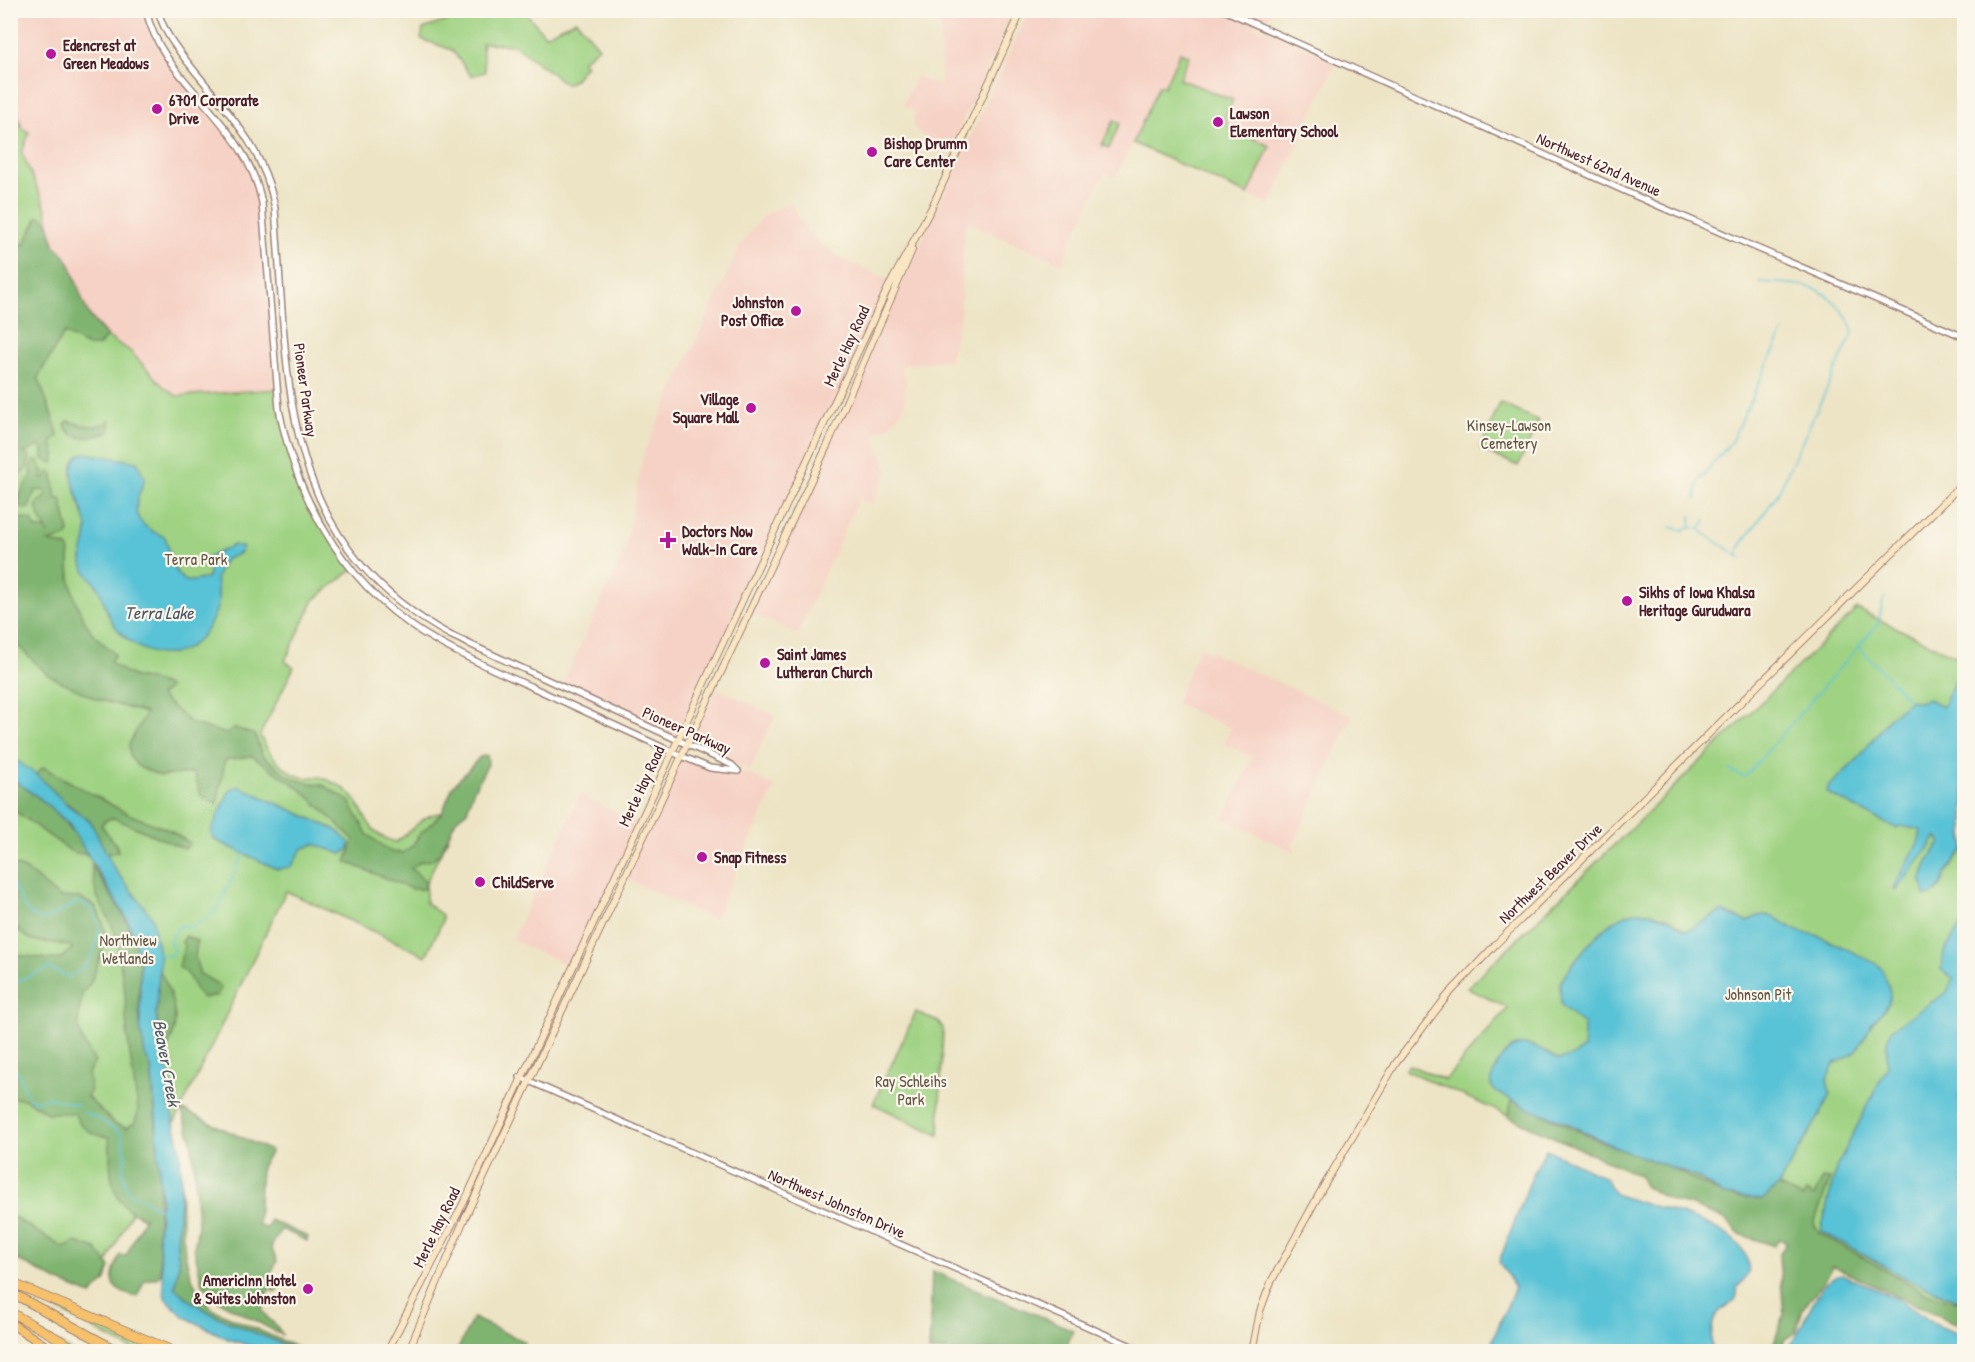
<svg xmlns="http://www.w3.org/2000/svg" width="1975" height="1362" font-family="'Patrick Hand',sans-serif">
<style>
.built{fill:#f6d1c5}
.green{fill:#9fd282;stroke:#747856;stroke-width:1.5}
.forest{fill:#7fb470;stroke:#646a4e;stroke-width:1.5}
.water{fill:#59c2d6;stroke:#527080;stroke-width:1.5}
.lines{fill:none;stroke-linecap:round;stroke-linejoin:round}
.stream{stroke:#59c2d6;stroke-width:1.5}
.tertiary-casing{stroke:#9c8278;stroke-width:8}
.secondary-casing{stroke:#9c8278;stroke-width:8}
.motorway-casing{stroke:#9c8278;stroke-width:10}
.tertiary{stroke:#fff;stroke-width:5}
.secondary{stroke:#fbe6c4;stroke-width:6}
.motorway{stroke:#f6c16b;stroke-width:8}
.poi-dot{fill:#b5179e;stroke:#fbf7ec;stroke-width:2}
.labels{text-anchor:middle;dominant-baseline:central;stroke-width:4.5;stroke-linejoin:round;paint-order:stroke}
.poi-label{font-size:16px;font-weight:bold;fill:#4a1f2b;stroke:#fbf7ec;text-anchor:start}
.street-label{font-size:16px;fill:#4a1f2b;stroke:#fbf7ec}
.park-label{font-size:16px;fill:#645545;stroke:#fbf7ec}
.water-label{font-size:18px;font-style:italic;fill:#4f5867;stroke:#fbf7ec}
</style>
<rect width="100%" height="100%" fill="#fbf7ec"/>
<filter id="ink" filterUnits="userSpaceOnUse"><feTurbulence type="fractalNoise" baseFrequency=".0167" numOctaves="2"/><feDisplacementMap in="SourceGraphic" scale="12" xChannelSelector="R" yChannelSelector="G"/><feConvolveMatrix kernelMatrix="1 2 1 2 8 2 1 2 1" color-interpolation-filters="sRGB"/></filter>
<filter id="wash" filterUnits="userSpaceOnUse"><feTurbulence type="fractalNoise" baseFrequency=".008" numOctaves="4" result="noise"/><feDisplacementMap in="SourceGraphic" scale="24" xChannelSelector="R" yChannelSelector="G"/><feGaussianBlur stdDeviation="1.35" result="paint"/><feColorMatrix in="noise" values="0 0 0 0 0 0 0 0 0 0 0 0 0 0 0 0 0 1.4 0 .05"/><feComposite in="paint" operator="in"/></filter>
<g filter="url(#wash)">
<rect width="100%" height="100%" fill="#ede4c5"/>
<path class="built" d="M 10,11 L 143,11 L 150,31 L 168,61 L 248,163 L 260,205 L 275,389 L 177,396 L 164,387 L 119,342 L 109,338 L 89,315 L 54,245 L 45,206 L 22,153 L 29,132 L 22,128 L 11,90 Z
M 940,11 L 1014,11 L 949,150 L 924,136 L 913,127 L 915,112 L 903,105 L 916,76 L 941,87 Z
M 1029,11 L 1224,11 L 1337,61 L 1269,205 L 1133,143 L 1115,177 L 1104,173 L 1070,244 L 1063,264 L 968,223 L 964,232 L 960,319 L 948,367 L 948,360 L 901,365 L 906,382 L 904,407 L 892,424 L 873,435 L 888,469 L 873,504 L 859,498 L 799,631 L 801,636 L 749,612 Z
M 1234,11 L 1271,11 L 1265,24 Z
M 790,202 L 807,231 L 823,246 L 841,258 L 892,281 L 676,741 L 561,687 L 625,549 L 644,452 L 741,244 L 763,216 Z
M 1200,647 L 1352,716 L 1293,844 L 1295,852 L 1224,819 L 1252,757 L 1224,744 L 1231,728 L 1175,703 Z
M 717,688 L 775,715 L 750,770 L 696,748 L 694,739 Z
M 681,756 L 710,768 L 747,773 L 775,787 L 714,919 L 624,878 Z
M 580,795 L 639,823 L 574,968 L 512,940 Z"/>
<path class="green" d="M 496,13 L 526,13 L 545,35 L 576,20 L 599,47 L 582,61 L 586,65 L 574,80 L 566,84 L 514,45 L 482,43 L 485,72 L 471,76 L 452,50 L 421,39 L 423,29 L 449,20 L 449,18 Z
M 1180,52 L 1189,56 L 1179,79 L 1233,100 L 1225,117 L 1229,128 L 1270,146 L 1248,195 L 1133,143 L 1159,85 L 1164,87 Z
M 10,90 L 22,128 L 29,132 L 22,153 L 45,206 L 54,245 L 89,315 L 109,338 L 129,350 L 164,387 L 177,396 L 278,389 L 279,409 L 305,496 L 352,570 L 314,600 L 285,661 L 294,667 L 260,735 C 267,752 282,770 301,777 C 306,779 313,776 319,777 C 325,778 334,783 340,786 C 368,802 360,834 396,842 C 411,833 422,813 442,813 L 448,839 L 426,882 L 426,903 L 442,915 L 442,922 L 426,956 L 286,891 L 94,1290 L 11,1251 Z
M 1114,120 L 1120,123 L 1109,148 L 1102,145 Z
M 1500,403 L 1539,421 L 1518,466 L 1480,449 Z
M 1857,609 L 1964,660 L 1964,1324 L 1767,1230 L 1405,1070 L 1409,1065 L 1445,1080 L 1508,1008 L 1467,988 Z
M 916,1012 L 939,1022 L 943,1028 L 939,1135 L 873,1104 Z
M 38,1299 L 165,1351 L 134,1351 Z
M 22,1324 L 73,1351 L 62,1351 Z"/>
<path class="forest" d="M 38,217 L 42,217 L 50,226 L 54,245 C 76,260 76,294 90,316 C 95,324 103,331 109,338 L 105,338 L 99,346 L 88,346 L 64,333 L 38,377 L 57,430 L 58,436 L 52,442 L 55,454 L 54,463 L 43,459 L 43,450 L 38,446 L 24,453 L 30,456 L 27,468 L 20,474 L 10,471 L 10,279 L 17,264 L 13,249 L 19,243 L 24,245 Z
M 110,420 L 110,432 C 95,437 71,444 65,424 L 68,421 C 83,426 97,430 110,420 Z
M 33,461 L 38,461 L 44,472 L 40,477 L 42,479 L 50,472 L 53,474 L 56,499 L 61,498 L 69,532 L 66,537 L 49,542 L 67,547 L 70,551 C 66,577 76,610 91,631 C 98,640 108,646 115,655 L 110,661 C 136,684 141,674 167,686 L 169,688 L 160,696 L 191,723 L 226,734 L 235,728 L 255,735 L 262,755 L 287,775 L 299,781 L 323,785 L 349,801 L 367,834 L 391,852 L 403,853 L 413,845 L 419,835 L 442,813 L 453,786 L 480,757 L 487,755 L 488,764 L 473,791 L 467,811 L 456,820 L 440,853 L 432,860 L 420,862 L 411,868 L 426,882 L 425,889 L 412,889 L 346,862 L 354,840 L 303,791 L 252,756 L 225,760 L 217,804 L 201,796 L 194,773 L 160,776 L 137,766 L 130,756 L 129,744 L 146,713 L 96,699 L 48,675 L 11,639 L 11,510 L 20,518 L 32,520 L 36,529 L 45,529 L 48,534 L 36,508 L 38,502 L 46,497 L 45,490 L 35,491 L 29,508 L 23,509 L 19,505 L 20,494 L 32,475 L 30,468 Z
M 43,767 L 128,814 L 169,830 L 190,843 L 185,849 L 114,818 L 106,820 L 101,825 L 117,846 L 118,852 L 106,854 L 90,821 L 53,793 L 36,774 Z
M 10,778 C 41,797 72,821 87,855 L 72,852 L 11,808 Z
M 11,864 L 25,869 L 59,897 L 80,898 L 95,906 L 102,920 L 106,936 L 104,947 L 91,982 L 82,993 L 78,1024 L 82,1040 L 95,1062 L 88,1073 L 91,1090 L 87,1097 L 115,1124 L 127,1128 L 135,1122 L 138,1110 L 127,1034 L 125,993 L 115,932 L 96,894 L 91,864 C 111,896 134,925 140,962 C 142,974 138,987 139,999 C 139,1021 142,1047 151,1067 L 160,1172 L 158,1235 L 161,1273 L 158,1277 L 144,1281 L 137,1297 C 107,1290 109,1281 120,1255 L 126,1256 L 144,1218 C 105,1202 112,1172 109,1137 C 91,1135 82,1130 74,1113 L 47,1113 L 25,1099 L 11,1098 L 11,948 L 18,955 L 48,959 L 60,959 L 73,948 C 62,941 50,944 37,941 C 2,933 11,891 11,864 Z
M 186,936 L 197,941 L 195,957 L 200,974 L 219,985 L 221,989 L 216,996 L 201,998 L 186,972 L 179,967 L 184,946 L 182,942 Z
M 159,969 C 173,996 184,1026 164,1053 L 156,1015 Z
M 1511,1099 L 1598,1140 L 1668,1166 L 1718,1192 L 1739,1198 L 1756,1198 L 1777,1185 L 1803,1198 L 1806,1192 L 1814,1196 L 1823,1178 L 1830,1179 L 1814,1224 L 1819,1233 L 1926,1293 L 1964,1304 L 1964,1327 L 1832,1266 L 1825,1281 L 1803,1308 L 1796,1332 L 1785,1339 L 1780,1351 L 1771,1351 L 1784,1315 L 1779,1256 L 1786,1243 L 1780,1239 L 1774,1246 L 1739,1234 L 1724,1219 L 1690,1205 L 1672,1201 L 1645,1187 L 1638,1175 L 1509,1117 Z
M 181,1109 L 271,1151 L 261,1167 L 258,1224 L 266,1229 L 270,1220 L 308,1237 L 307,1241 L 281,1229 L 271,1247 L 277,1261 L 270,1276 L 276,1278 L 279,1286 L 275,1292 L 270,1289 L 267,1292 L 268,1299 L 262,1310 C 267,1320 279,1325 282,1335 L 215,1299 L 202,1283 L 194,1248 L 198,1225 L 194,1167 L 191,1138 Z
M 181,1182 C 183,1226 178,1278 214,1310 L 305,1351 L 297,1351 C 256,1332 209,1320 175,1288 L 179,1263 L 177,1244 Z
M 10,1215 L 64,1248 L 76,1242 L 96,1249 L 110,1267 L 106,1280 L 91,1295 L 57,1281 L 11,1256 Z
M 932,1271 L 1073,1330 L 1065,1351 L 929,1351 Z
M 473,1318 L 525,1342 L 521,1351 L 457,1351 Z"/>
<path class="water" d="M 85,453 L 137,462 L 145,479 C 131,509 131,524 165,537 C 169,549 173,578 187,581 C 191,582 201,579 206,579 L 209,575 L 207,558 L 234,545 L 243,547 C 239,559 228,554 223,563 C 221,566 219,572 217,576 C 215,582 218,588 218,594 C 220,606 212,622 205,632 C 177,670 133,655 111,620 C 105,609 103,596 97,586 C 93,579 86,575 83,567 C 79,554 88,540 87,527 C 85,509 56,462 85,453 Z
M 1957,678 L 1964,681 L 1964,849 L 1947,871 L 1941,886 L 1932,895 L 1924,896 L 1924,885 L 1921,882 C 1924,868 1932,852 1942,842 L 1937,837 L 1896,891 L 1894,888 L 1919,841 L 1921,830 L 1900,826 L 1897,828 L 1887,824 L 1831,795 L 1827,792 L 1828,787 L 1858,759 L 1890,717 L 1911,700 L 1918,702 L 1929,699 L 1943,707 L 1947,695 Z
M 10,756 L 36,774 L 66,804 L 90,821 L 115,870 L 152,917 L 160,960 L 156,1015 L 160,1041 L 171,1078 L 169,1103 L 180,1148 L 181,1182 L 177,1244 L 179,1263 L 175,1288 C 209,1320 257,1331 297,1351 L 265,1351 L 226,1338 L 183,1316 L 165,1298 L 158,1235 L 161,1201 L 156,1116 L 151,1067 L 145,1055 L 140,1027 L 140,964 L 135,941 L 127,919 L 69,824 L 41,799 L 11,778 Z
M 238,786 L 336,830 L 350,843 L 349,849 L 342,854 L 314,844 L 302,849 L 291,867 L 277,869 L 217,841 L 212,837 L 211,831 L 230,790 Z
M 1641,911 L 1668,918 L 1686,931 L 1722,911 L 1748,922 C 1767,905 1782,924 1798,931 C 1803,934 1810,933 1816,935 C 1821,937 1875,962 1878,965 C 1884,970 1891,991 1890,999 C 1888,1009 1877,1016 1871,1025 C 1861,1043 1858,1056 1835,1063 L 1827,1079 L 1830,1094 L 1820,1115 L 1778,1186 L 1762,1200 L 1724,1195 L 1698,1178 L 1671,1167 L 1617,1148 L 1561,1120 L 1527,1108 L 1496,1092 L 1491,1086 C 1492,1068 1507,1041 1529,1045 C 1540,1047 1550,1055 1559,1060 L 1573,1056 L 1584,1048 L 1584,1025 L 1561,1005 L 1560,983 C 1576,957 1609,913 1641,911 Z
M 1964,920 L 1964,1303 L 1907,1279 L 1821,1231 L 1836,1168 L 1887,1067 L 1887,1040 L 1893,1028 L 1947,992 L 1953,978 L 1941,970 L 1944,952 Z
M 1546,1149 L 1606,1178 L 1615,1194 C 1649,1209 1756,1222 1748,1274 L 1737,1288 C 1740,1303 1727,1304 1718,1313 C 1710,1322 1711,1341 1712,1351 L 1488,1351 L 1515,1287 L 1499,1262 L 1533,1174 Z
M 1843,1275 L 1898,1299 L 1936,1325 L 1964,1336 L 1964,1351 L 1785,1351 C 1788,1346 1793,1342 1796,1336 C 1807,1318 1819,1277 1843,1275 Z"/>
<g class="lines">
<path class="stream" d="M 1696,499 L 1698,482 L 1731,442 L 1783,332
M 1690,526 L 1691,515
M 1671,527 L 1682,530 L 1695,527 L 1738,556
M 1700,529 L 1706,520
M 1742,559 L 1738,555 L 1739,548 L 1777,495 L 1853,333 C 1852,325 1848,319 1843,312 C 1820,280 1794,285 1759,282
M 1859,647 L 1909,700
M 1729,770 L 1744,777 L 1750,771 L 1878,624 L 1884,597
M 10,880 C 23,898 20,914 45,920 L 79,902 L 90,907 L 100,927 C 94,951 93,967 68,977 L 49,968 L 15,982 L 10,991
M 158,953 L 170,956 L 174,952 L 170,942 L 177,928 L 182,925 L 188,928 L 206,919 L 218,908 L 243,854
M 10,1067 L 17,1070 L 29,1099 L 36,1101 L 51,1098 L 78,1105
M 83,1112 C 98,1117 107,1125 121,1133 L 126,1156 L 122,1172 L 128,1191 L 162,1210"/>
</g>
</g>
<g filter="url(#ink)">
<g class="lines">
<defs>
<path id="tertiary" d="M 146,10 C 162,84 246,119 262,203 L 279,409 C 298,506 350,593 438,642 C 468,659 501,673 532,687 C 582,710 632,733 681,756 L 710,768 L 738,771
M 158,10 C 164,34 178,50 193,69 C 229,113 266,152 275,209 C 289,380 276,540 450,635 L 732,765 L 738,771
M 1224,10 L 1638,197 L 1964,337
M 520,1077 L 1145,1352"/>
<path id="secondary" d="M 387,1352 L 469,1192 L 817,439 L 887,290 L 932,207 L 1022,10
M 408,1352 L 463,1222 L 828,444 L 912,250
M 1252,1352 L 1260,1311 L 1271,1282 L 1322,1189 L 1396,1063 L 1447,996 L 1495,945 L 1964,482"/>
<path id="motorway" d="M 10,1282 L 176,1352
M 10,1292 L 120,1352
M 10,1312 L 82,1352
M 10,1323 L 55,1352"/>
</defs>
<use href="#tertiary" class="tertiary-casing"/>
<use href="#secondary" class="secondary-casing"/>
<use href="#motorway" class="motorway-casing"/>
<use href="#tertiary" class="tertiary"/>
<use href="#secondary" class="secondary"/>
<use href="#motorway" class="motorway"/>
</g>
</g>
<g class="poi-dot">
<circle cx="51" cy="54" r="6"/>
<circle cx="157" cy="109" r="6"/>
<circle cx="1218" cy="122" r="6"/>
<circle cx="872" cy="152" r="6"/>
<circle cx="796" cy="311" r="6"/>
<circle cx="751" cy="408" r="6"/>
<path d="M665 531h6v6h6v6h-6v6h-6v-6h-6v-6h6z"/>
<circle cx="1627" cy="601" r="6"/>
<circle cx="765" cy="663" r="6"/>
<circle cx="702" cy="857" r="6"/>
<circle cx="480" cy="882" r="6"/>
<circle cx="308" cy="1289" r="6"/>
</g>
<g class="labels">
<g class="poi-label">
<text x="63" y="45">Edencrest at<tspan x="63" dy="18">Green Meadows</tspan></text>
<text x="169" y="100">6701 Corporate<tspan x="169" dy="18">Drive</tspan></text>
<text x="1230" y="113">Lawson<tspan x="1230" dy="18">Elementary School</tspan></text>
<text x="884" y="143">Bishop Drumm<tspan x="884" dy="18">Care Center</tspan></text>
<text x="784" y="302" text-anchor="end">Johnston<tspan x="784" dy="18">Post Office</tspan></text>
<text x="739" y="399" text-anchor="end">Village<tspan x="739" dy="18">Square Mall</tspan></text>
<text x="682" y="531">Doctors Now<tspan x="682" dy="18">Walk-In Care</tspan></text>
<text x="1639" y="592">Sikhs of Iowa Khalsa<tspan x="1639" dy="18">Heritage Gurudwara</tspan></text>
<text x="777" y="654">Saint James<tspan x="777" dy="18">Lutheran Church</tspan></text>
<text x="714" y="857">Snap Fitness</text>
<text x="492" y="882">ChildServe</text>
<text x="296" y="1280" text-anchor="end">AmericInn Hotel<tspan x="296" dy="18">&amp; Suites Johnston</tspan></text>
</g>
<g class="street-label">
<text transform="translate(1599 164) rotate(24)">Northwest 62nd Avenue</text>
<text transform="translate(846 346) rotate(-65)">Merle Hay Road</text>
<text transform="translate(306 390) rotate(82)">Pioneer Parkway</text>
<text transform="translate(687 730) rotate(24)">Pioneer Parkway</text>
<text transform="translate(641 786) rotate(-65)">Merle Hay Road</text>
<text transform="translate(1550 873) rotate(-44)">Northwest Beaver Drive</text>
<text transform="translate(837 1203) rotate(24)">Northwest Johnston Drive</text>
<text transform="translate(436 1227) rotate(-64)">Merle Hay Road</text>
</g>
<g class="park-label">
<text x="1509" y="425">Kinsey-Lawson<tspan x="1509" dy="18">Cemetery</tspan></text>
<text x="196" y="559">Terra Park</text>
<text x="128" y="940">Northview<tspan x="128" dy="18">Wetlands</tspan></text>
<text x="1758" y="994">Johnson Pit</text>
<text x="911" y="1081">Ray Schleihs<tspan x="911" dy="18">Park</tspan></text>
</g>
<g class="water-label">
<text x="159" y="612">Terra Lake</text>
<text transform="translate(167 1063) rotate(80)">Beaver Creek</text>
</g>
</g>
<rect width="1975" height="1362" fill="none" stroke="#fbf7ec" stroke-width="36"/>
</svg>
